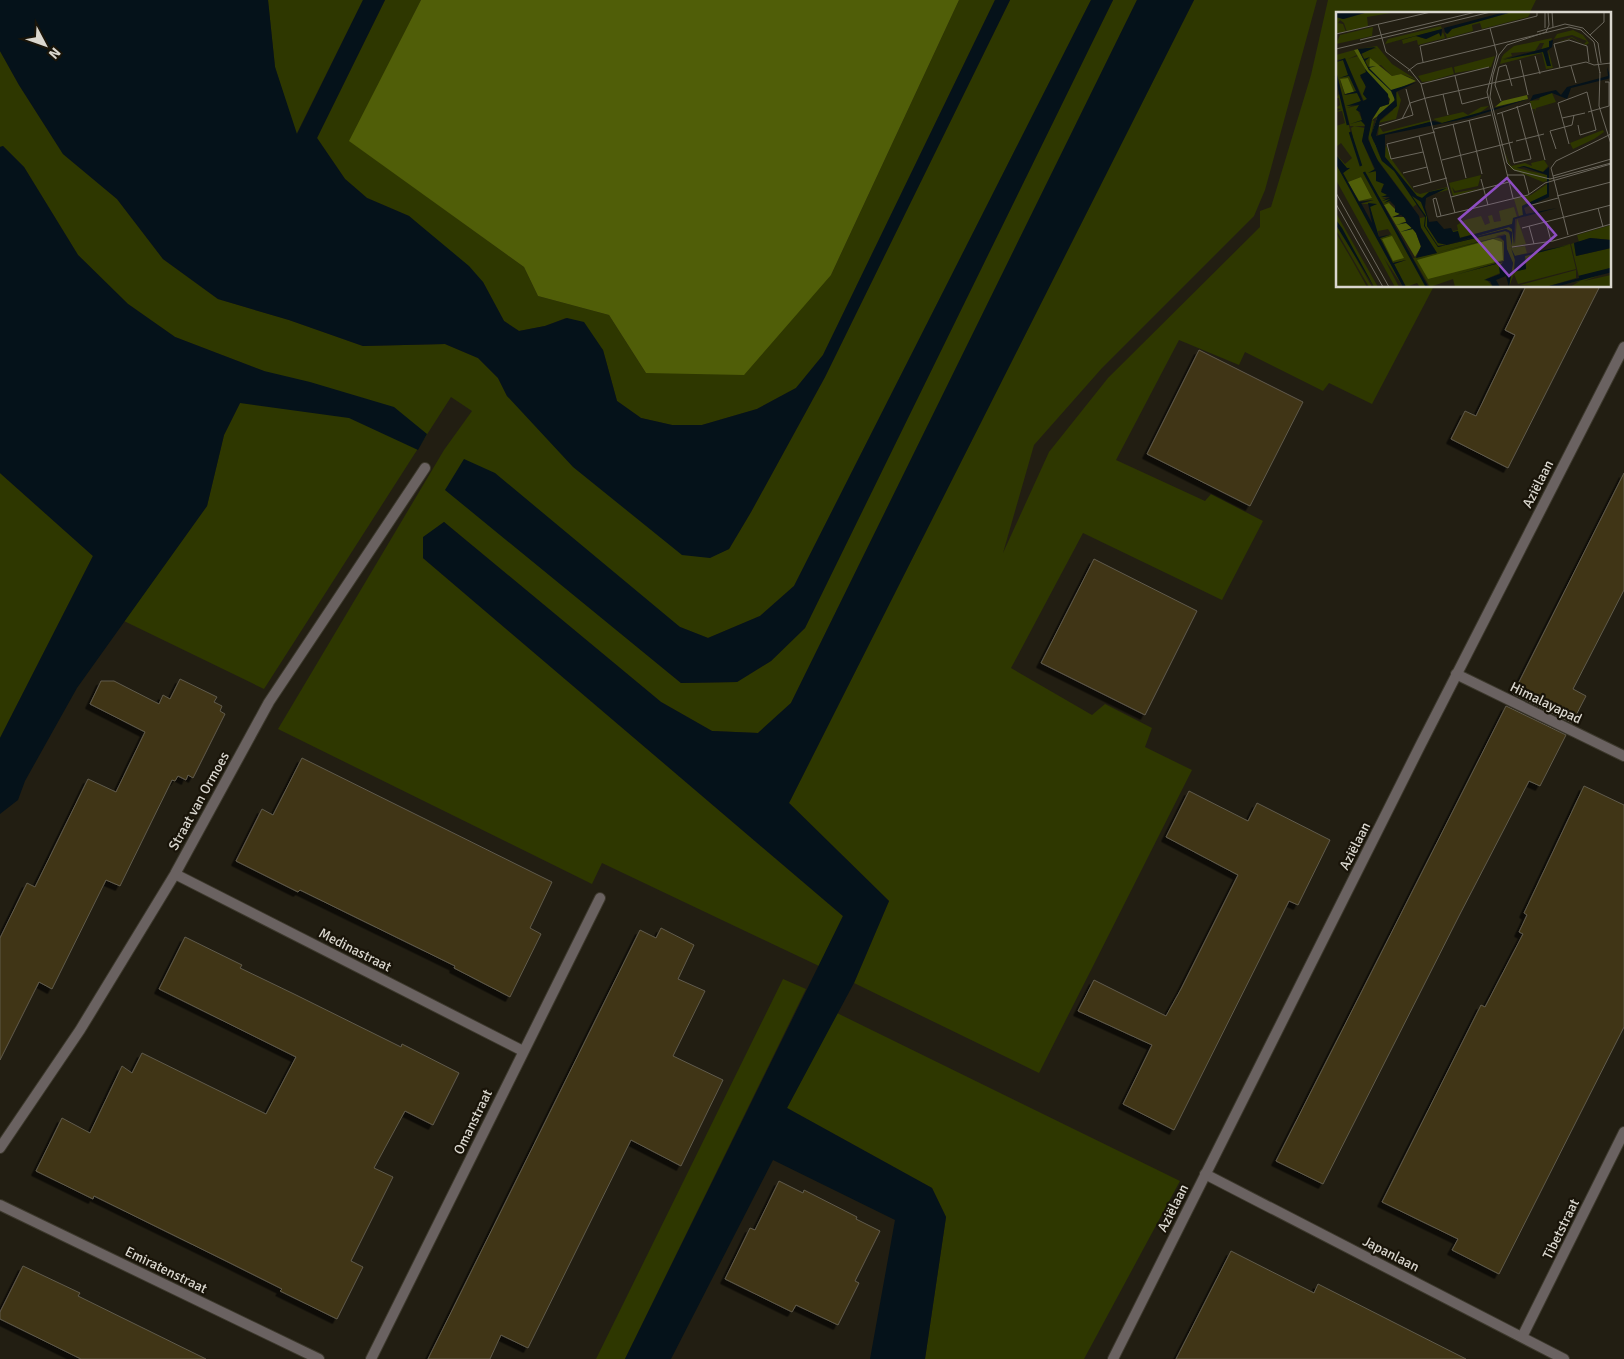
<svg xmlns="http://www.w3.org/2000/svg" width="1624" height="1359" font-family="Signika,sans-serif">
<style>
.green{fill:#2e3700}
.forest{fill:#505e08}
.water{fill:#05121a}
.building{fill:#403413;stroke:#605b4d;filter:url(#shadow)}
.lines{fill:none;stroke-linecap:round;stroke-linejoin:round}
.minor-casing{stroke:#3c382c;stroke-width:12}
.tertiary-casing{stroke:#3c382c;stroke-width:12}
.minor{stroke:#6a6261;stroke-width:10}
.tertiary{stroke:#6a6261;stroke-width:10}
.labels{text-anchor:middle;dominant-baseline:central;stroke-width:4.5;stroke-linejoin:round;paint-order:stroke}
.street-label{font-size:14px;fill:#dad7cf;stroke:#191409}
.inset-river{fill:none;stroke:#05121a;stroke-width:2.5}
.inset-road{fill:none;stroke:#6c685e;stroke-width:1}
.view{fill:#8e4ec2;fill-opacity:0.15;stroke:#8e4ec2;stroke-width:2.5}
.inset-edge{fill:none;stroke:#dad7cf;stroke-width:2.5}
</style>
<defs>
<filter id="shadow"><feDropShadow dx="-4.5" dy="4.5" stdDeviation="0" flood-color="#0009"/></filter>
</defs>
<rect width="100%" height="100%" fill="#221e12"/>
<path class="green" d="M 268,0 L 363,0 L 296,135 L 275,67 Z
M 385,0 L 421,0 L 350,141 L 524,267 L 538,296 L 609,315 L 646,373 L 831,275 L 959,0 L 995,0 L 823,355 L 796,388 L 757,409 L 702,425 L 672,425 L 641,418 L 617,401 L 603,350 L 566,318 L 545,326 L 519,331 L 504,321 L 483,282 L 409,216 L 367,198 L 345,179 L 317,138 Z
M 1010,0 L 1091,0 L 794,586 L 760,616 L 708,638 L 680,627 L 445,489 L 681,683 L 737,682 L 771,661 L 805,628 L 1113,0 L 1137,0 L 791,703 L 758,733 L 712,731 L 661,702 L 444,522 L 423,538 L 423,558 L 843,916 L 819,966 L 602,863 L 592,884 L 278,729 L 444,450 L 472,411 L 451,397 L 264,689 L 124,621 L 207,506 L 224,435 L 240,403 L 264,371 L 175,337 L 128,304 L 78,255 L 24,167 L 3,146 L 0,147 L 0,51 L 19,85 L 63,154 L 117,199 L 163,259 L 218,299 L 289,320 L 363,346 L 445,344 L 478,358 L 498,378 L 507,396 L 710,557 L 729,549 L 751,512 L 825,377 Z
M 1194,0 L 1317,0 L 1265,190 L 1254,216 L 1102,368 L 1034,445 L 1003,553 L 1049,452 L 1108,378 L 1260,227 L 1260,211 L 1271,207 L 1311,75 L 1328,0 L 1536,0 L 1529,14 L 1338,14 L 1338,286 L 1434,286 L 1372,404 L 1329,383 L 1323,391 L 1245,352 L 1239,365 L 1179,340 L 1116,460 L 1205,501 L 1211,494 L 1263,521 L 1222,600 L 1083,533 L 1011,668 L 1092,715 L 1105,704 L 1152,728 L 1145,747 L 1192,770 L 1039,1073 L 854,983 L 889,901 L 789,803 Z
M 0,473 L 93,556 L 0,738 Z
M 783,979 L 806,989 L 625,1359 L 596,1359 Z
M 837,1013 L 1180,1181 L 1084,1359 L 925,1359 L 946,1217 L 932,1188 L 787,1108 Z"/>
<path class="forest" d="M 421,0 L 959,0 L 831,275 L 744,375 L 646,373 L 609,315 L 538,296 L 524,267 L 349,141 Z"/>
<path class="water" d="M 0,0 L 268,0 L 275,67 L 297,134 L 363,0 L 385,0 L 317,138 L 345,179 L 367,198 L 409,216 L 469,266 L 483,282 L 504,321 L 519,331 L 545,326 L 567,318 L 584,322 L 603,350 L 617,401 L 641,418 L 672,425 L 702,425 L 757,409 L 796,388 L 823,355 L 995,0 L 1010,0 L 825,377 L 751,512 L 729,549 L 710,558 L 682,555 L 573,467 L 507,396 L 498,378 L 478,358 L 445,344 L 363,346 L 289,320 L 218,299 L 163,259 L 117,199 L 63,154 L 19,85 L 0,51 Z
M 1091,0 L 1113,0 L 805,628 L 771,661 L 737,682 L 681,683 L 445,490 L 464,459 L 495,473 L 680,627 L 708,638 L 760,616 L 794,586 Z
M 1137,0 L 1194,0 L 789,803 L 889,901 L 854,983 L 787,1108 L 932,1188 L 946,1217 L 925,1359 L 870,1359 L 895,1220 L 773,1160 L 671,1359 L 625,1359 L 843,916 L 423,558 L 423,537 L 444,522 L 661,702 L 712,731 L 758,733 L 791,703 Z
M 3,146 L 24,167 L 78,255 L 128,304 L 175,337 L 264,371 L 310,382 L 394,407 L 427,434 L 418,450 L 349,418 L 240,403 L 224,435 L 207,506 L 77,688 L 25,781 L 18,800 L 0,814 L 0,738 L 93,556 L 0,473 L 0,147 Z"/>
<path class="building" d="M 1526,286 L 1600,286 L 1508,468 L 1451,439 L 1465,411 L 1476,416 L 1515,335 L 1505,330 Z
M 1199,350 L 1303,402 L 1250,506 L 1147,454 Z
M 1624,473 L 1624,590 L 1573,689 L 1586,696 L 1572,723 L 1513,694 Z
M 1094,559 L 1197,611 L 1145,715 L 1041,663 Z
M 180,679 L 217,697 L 214,702 L 222,706 L 220,711 L 225,714 L 193,778 L 188,775 L 186,780 L 178,776 L 175,781 L 172,780 L 120,886 L 106,880 L 52,989 L 39,982 L 0,1060 L 0,938 L 27,883 L 35,887 L 88,779 L 116,792 L 145,732 L 90,704 L 101,681 L 114,681 L 159,704 L 163,695 L 170,699 Z
M 1506,706 L 1566,735 L 1540,786 L 1529,781 L 1460,914 L 1323,1184 L 1276,1161 Z
M 302,758 L 552,882 L 530,928 L 541,934 L 510,997 L 454,968 L 455,966 L 300,890 L 298,892 L 236,861 L 262,809 L 273,815 Z
M 1584,786 L 1624,805 L 1624,1027 L 1499,1274 L 1452,1250 L 1458,1239 L 1382,1202 L 1481,1005 L 1485,1007 L 1523,934 L 1519,932 L 1527,915 L 1524,913 Z
M 1189,791 L 1248,821 L 1257,803 L 1330,840 L 1298,905 L 1289,901 L 1174,1130 L 1123,1104 L 1152,1045 L 1078,1011 L 1094,980 L 1166,1016 L 1181,989 L 1238,875 L 1166,837 Z
M 661,928 L 694,945 L 678,979 L 705,991 L 673,1056 L 723,1080 L 681,1166 L 631,1140 L 528,1348 L 501,1335 L 490,1359 L 428,1359 L 640,930 L 656,938 Z
M 185,937 L 242,965 L 240,968 L 294,994 L 401,1047 L 402,1044 L 459,1073 L 433,1125 L 405,1111 L 374,1168 L 393,1177 L 351,1261 L 363,1267 L 337,1319 L 280,1291 L 282,1289 L 228,1262 L 94,1196 L 93,1199 L 36,1171 L 62,1118 L 90,1133 L 122,1066 L 132,1073 L 142,1053 L 266,1114 L 296,1057 L 159,989 Z
M 779,1181 L 803,1193 L 804,1190 L 857,1217 L 856,1219 L 880,1231 L 855,1281 L 859,1283 L 838,1325 L 796,1305 L 792,1312 L 725,1279 L 750,1228 L 755,1230 Z
M 1231,1251 L 1314,1293 L 1318,1284 L 1466,1359 L 1176,1359 Z
M 23,1266 L 80,1293 L 78,1296 L 206,1359 L 81,1359 L 0,1319 L 0,1312 Z"/>
<g class="lines">
<defs>
<path id="minor" d="M 1456,674 L 1624,756
M 175,874 L 523,1051
M 0,1148 L 80,1030 L 175,874 L 269,702 L 425,468
M 1205,1174 L 1564,1359
M 0,1205 L 319,1359
M 1522,1337 L 1624,1132
M 371,1359 L 600,898"/>
<path id="tertiary" d="M 1113,1359 L 1420,746 L 1624,347"/>
</defs>
<use href="#minor" class="minor-casing"/>
<use href="#tertiary" class="tertiary-casing"/>
<use href="#minor" class="minor"/>
<use href="#tertiary" class="tertiary"/>
</g>
<g class="labels">
<g class="street-label">
<text transform="translate(1538 484) rotate(-63)">Aziëlaan</text>
<text transform="translate(1546 703) rotate(26)">Himalayapad</text>
<text transform="translate(199 801) rotate(-61)">Straat van Ormoes</text>
<text transform="translate(1355 846) rotate(-63)">Aziëlaan</text>
<text transform="translate(355 950) rotate(27)">Medinastraat</text>
<text transform="translate(473 1122) rotate(-64)">Omanstraat</text>
<text transform="translate(1173 1208) rotate(-63)">Aziëlaan</text>
<text transform="translate(1561 1229) rotate(-64)">Tibetstraat</text>
<text transform="translate(1391 1254) rotate(27)">Japanlaan</text>
<text transform="translate(166 1270) rotate(26)">Emiratenstraat</text>
</g>
</g>
<g transform="translate(1336 12)">
<rect width="275" height="275" fill="#221e12"/>
<path d="M 32,0 L 55,1 L 31,5 L 32,14 L 11,20 L 8,11 L 4,8 L 2,11 L 7,12 L 10,20 L 0,21 L 0,5 L 8,7 ZM 176,0 L 195,0 L 192,5 L 146,17 L 144,11 L 136,13 L 137,19 L 111,26 L 109,20 L 112,22 L 116,17 ZM 105,14 L 106,17 L 49,32 L 52,27 ZM 37,15 L 36,24 L 0,32 L 4,23 ZM 237,18 L 247,23 L 253,31 L 250,33 L 236,26 L 219,31 L 236,25 L 248,32 L 251,29 L 236,23 L 218,27 L 221,22 ZM 107,20 L 109,26 L 82,33 L 81,28 L 67,32 L 66,28 L 80,24 L 90,27 L 103,21 L 105,24 ZM 216,26 L 213,35 L 205,38 L 208,31 L 204,31 L 199,39 L 175,41 L 176,44 L 166,47 L 207,40 L 214,54 L 212,37 L 217,56 L 210,57 L 206,41 L 164,52 L 166,45 L 168,42 L 178,34 ZM 41,34 L 56,52 L 81,68 L 65,62 L 56,64 L 45,53 L 32,55 L 25,40 L 41,36 L 23,37 ZM 18,38 L 21,43 L 12,47 L 22,44 L 31,60 L 24,65 L 30,73 L 27,82 L 31,87 L 28,89 L 9,47 L 0,48 L 0,43 ZM 159,44 L 155,55 L 119,61 L 118,55 ZM 7,48 L 25,89 L 11,96 L 23,93 L 22,99 L 29,114 L 14,114 L 0,58 L 0,50 ZM 12,66 L 18,81 L 9,83 L 4,68 ZM 116,55 L 118,62 L 94,69 L 86,70 L 82,64 ZM 0,64 L 21,145 L 15,116 L 18,114 L 29,116 L 26,129 L 39,159 L 48,172 L 45,178 L 52,183 L 45,186 L 53,184 L 46,187 L 54,187 L 53,191 L 48,193 L 35,172 L 92,275 L 84,275 L 81,271 L 70,275 L 58,252 L 70,248 L 57,251 L 44,226 L 55,222 L 52,217 L 42,219 L 43,225 L 39,218 L 34,194 L 41,192 L 25,192 L 37,188 L 23,189 L 36,186 L 25,165 L 12,170 L 7,161 L 14,155 L 11,157 L 0,142 L 9,152 L 16,146 L 5,131 L 0,135 L 0,114 L 9,111 L 6,99 L 0,100 L 5,97 L 0,96 L 4,93 L 3,86 L 0,86 L 3,82 ZM 61,79 L 65,88 L 60,107 L 42,111 L 57,98 ZM 216,81 L 220,90 L 200,96 L 198,103 L 199,97 L 196,97 L 194,89 L 203,88 L 205,83 ZM 153,94 L 142,102 L 106,111 L 97,107 L 127,100 L 132,103 L 145,95 ZM 36,108 L 38,109 L 35,123 L 46,149 L 59,158 L 85,190 L 91,205 L 91,214 L 102,231 L 111,232 L 102,234 L 88,214 L 102,235 L 169,219 L 174,222 L 176,220 L 170,217 L 113,231 L 173,215 L 176,217 L 179,233 L 181,206 L 190,232 L 173,236 L 189,234 L 191,241 L 179,244 L 178,259 L 190,257 L 189,244 L 234,232 L 240,257 L 182,272 L 178,262 L 173,275 L 177,251 L 170,237 L 169,222 L 160,224 L 168,229 L 168,249 L 137,258 L 168,250 L 164,261 L 150,267 L 157,275 L 119,275 L 117,267 L 94,275 L 77,246 L 101,241 L 84,214 L 84,206 L 89,205 L 81,192 L 77,195 L 38,143 L 32,124 ZM 94,108 L 95,110 L 42,123 L 43,114 L 47,120 ZM 267,118 L 268,120 L 258,127 L 237,137 L 234,131 ZM 50,133 L 56,148 L 79,180 L 84,182 L 111,175 L 112,178 L 101,181 L 110,176 L 86,186 L 81,184 L 49,145 ZM 166,135 L 175,154 L 189,151 L 196,154 L 195,151 L 208,148 L 212,154 L 207,160 L 188,154 L 181,156 L 211,163 L 215,168 L 207,170 L 175,157 ZM 0,152 L 25,195 L 67,275 L 48,246 L 63,275 L 59,275 L 0,168 ZM 145,163 L 142,174 L 119,179 L 116,175 L 118,181 L 146,176 L 117,184 L 113,171 ZM 211,172 L 211,183 L 186,194 L 187,203 L 183,204 L 178,187 L 195,183 ZM 178,195 L 181,205 L 177,206 L 177,212 L 123,226 L 117,220 L 115,216 L 117,219 L 122,218 L 121,213 L 129,208 L 145,204 L 149,213 L 154,211 L 152,204 L 156,203 L 158,210 L 165,209 L 163,199 ZM 0,201 L 42,275 L 38,275 L 0,208 ZM 0,213 L 4,217 L 36,275 L 33,275 L 0,218 ZM 275,213 L 275,228 L 254,226 L 243,230 L 241,223 ZM 0,221 L 16,248 L 31,275 L 0,275 ZM 238,231 L 240,244 L 275,236 L 275,257 L 243,265 L 235,232 ZM 240,258 L 240,266 L 210,275 L 184,273 ZM 275,259 L 248,269 L 275,263 L 275,275 L 234,275 L 244,269 L 214,275 Z" fill="#2e3700" fill-rule="evenodd"/>
<path d="M 22,37 L 33,58 L 34,46 L 56,64 L 65,62 L 80,69 L 59,78 L 58,94 L 42,107 L 37,124 L 47,149 L 39,133 L 36,121 L 41,106 L 56,94 L 36,108 L 44,95 L 53,92 L 54,87 L 33,63 L 18,38 ZM 12,66 L 18,80 L 9,82 L 4,67 ZM 191,83 L 192,87 L 159,95 L 166,89 ZM 25,165 L 36,186 L 23,189 L 12,170 ZM 53,191 L 64,202 L 56,205 L 68,205 L 70,210 L 65,211 L 71,211 L 80,221 L 85,235 L 79,245 L 48,193 ZM 56,224 L 68,246 L 57,249 L 46,227 ZM 157,227 L 166,230 L 167,248 L 92,267 L 81,248 Z" fill="#505e08"/>
<path d="M 0,0 L 32,0 L 7,7 L 0,5 ZM 169,0 L 176,0 L 116,17 L 111,22 L 109,20 L 108,16 ZM 106,17 L 105,25 L 103,21 L 90,27 L 80,24 L 56,30 ZM 217,28 L 216,35 L 211,39 L 215,54 L 211,54 L 207,40 L 166,48 L 213,35 L 213,29 ZM 40,35 L 25,42 L 28,47 L 34,45 L 29,49 L 32,55 L 40,54 L 33,56 L 55,78 L 81,70 L 60,80 L 61,94 L 44,108 L 40,124 L 97,109 L 106,111 L 192,87 L 133,106 L 49,123 L 49,145 L 81,184 L 86,186 L 93,180 L 111,176 L 90,186 L 89,195 L 93,210 L 101,209 L 108,217 L 115,216 L 117,220 L 122,219 L 124,226 L 176,212 L 177,206 L 187,203 L 186,194 L 211,182 L 211,163 L 188,155 L 180,156 L 188,154 L 207,160 L 213,155 L 213,185 L 188,196 L 190,202 L 221,196 L 179,207 L 178,233 L 176,217 L 173,215 L 113,232 L 170,217 L 176,220 L 176,234 L 173,220 L 169,219 L 102,235 L 88,214 L 89,205 L 58,159 L 46,149 L 35,123 L 42,103 L 59,88 L 55,79 L 33,58 L 22,37 ZM 76,184 L 85,190 L 91,205 L 91,214 L 102,231 L 111,233 L 102,234 L 89,214 L 90,204 ZM 9,46 L 27,89 L 31,87 L 27,82 L 30,75 L 24,63 L 30,60 L 29,57 L 52,82 L 53,92 L 44,95 L 36,107 L 32,127 L 42,149 L 83,204 L 85,216 L 101,241 L 80,246 L 85,234 L 80,221 L 77,217 L 64,220 L 76,216 L 70,211 L 60,213 L 70,210 L 70,207 L 65,203 L 56,206 L 64,202 L 59,200 L 59,194 L 54,189 L 48,191 L 54,187 L 46,189 L 54,185 L 45,185 L 51,183 L 45,180 L 48,172 L 40,169 L 40,159 L 32,161 L 39,157 L 26,129 L 29,113 L 25,109 L 14,112 L 26,108 L 24,100 L 20,98 L 23,93 L 10,94 L 25,89 L 21,81 L 7,83 L 20,79 L 13,64 L 3,66 L 12,63 L 7,48 L 0,50 ZM 271,55 L 275,66 L 235,76 L 231,87 L 216,81 L 194,89 L 197,83 L 220,78 L 225,83 L 231,75 L 272,64 ZM 0,143 L 11,156 L 14,156 L 7,161 L 23,190 L 38,188 L 25,191 L 36,211 L 32,191 L 41,192 L 34,195 L 43,225 L 57,222 L 44,226 L 57,251 L 70,248 L 58,252 L 70,275 L 67,275 L 0,152 ZM 0,208 L 6,216 L 38,275 L 0,213 ZM 170,223 L 171,237 L 177,251 L 173,275 L 170,264 L 160,268 L 164,275 L 157,275 L 154,269 L 148,268 L 164,262 L 163,255 L 167,250 L 119,263 L 168,249 L 168,229 L 164,225 L 102,240 ZM 254,226 L 275,228 L 275,236 L 240,244 L 238,231 ZM 233,233 L 189,244 L 190,257 L 178,260 L 179,248 L 175,236 L 179,244 Z" fill="#05121a" fill-rule="evenodd"/>
<path class="inset-river" d="M 0,64 L 12,113M 14,120 L 25,154M 28,160 L 91,275M 243,265 L 275,257M 214,275 L 275,259"/>
<path class="inset-road" d="M 212,0 L 213,13 L 210,20 L 171,33 L 163,43 L 157,63 L 154,85 L 171,151 L 178,158 L 214,167 L 275,151M 216,0 L 217,15M 42,12 L 50,40 L 74,58 L 85,72 L 119,201M 154,16 L 161,42 L 151,80 L 177,186M 209,16 L 209,0M 201,20 L 229,12 L 247,16 L 262,31 L 265,51M 0,22 L 95,0M 254,23 L 268,10 L 268,0M 24,28 L 140,0M 0,37 L 155,0M 199,44 L 204,62M 184,48 L 192,83M 87,50 L 84,34 L 201,4 L 201,0M 235,54 L 240,71M 224,56 L 218,32 L 233,28 L 251,34 L 253,50M 72,59 L 81,52 L 233,15 L 245,18 L 258,30 L 264,61M 264,60 L 263,94 L 275,132M 119,64 L 126,92 L 152,85M 85,72 L 153,55M 107,82 L 112,103M 165,89 L 159,73 L 163,55 L 170,53 L 176,74M 252,100 L 273,94 L 273,70 L 269,70M 166,101 L 178,151 L 195,147 L 181,94M 161,102 L 194,91 L 209,148M 226,106 L 249,101M 66,107 L 74,91 L 90,86 L 250,50 L 258,53 L 275,51M 133,108 L 146,162M 117,112 L 130,166M 43,114 L 77,103 L 70,77M 98,117 L 155,103M 83,124 L 95,170M 180,129 L 208,122M 233,132 L 222,91 L 251,80 L 260,118 L 244,123 L 242,113M 220,137 L 214,119 L 236,113 L 238,103M 87,140 L 55,147 L 51,132 L 99,120M 106,148 L 177,130M 67,161 L 91,155M 171,163 L 188,163 L 193,182M 217,164 L 275,147M 145,167 L 152,193M 77,175 L 111,166M 0,181 L 53,275M 221,184 L 275,170M 115,185 L 173,170M 0,192 L 47,275M 196,193 L 222,186M 262,196 L 267,215M 105,204 L 100,186 L 97,187 L 101,205 L 147,194 L 192,183 L 209,171 L 275,152M 210,210 L 215,229M 193,214 L 198,232M 186,216 L 275,193M 232,223 L 215,156 L 220,149 L 275,122M 176,235 L 217,229 L 275,212"/>
<path class="view" d="M 171,166 L 220,223 L 173,264 L 123,207 Z"/>
<rect width="275" height="275" class="inset-edge"/>
</g>
<g transform="translate(45 45) rotate(131)" stroke="#191409" stroke-width="4" paint-order="stroke">
<path d="M0-4L9 19L0 12L-9 19Z" fill="#dad7cf"/>
<text y="-8" font-size="14" font-weight="bold" text-anchor="middle" fill="#dad7cf">N</text>
</g>
</svg>
